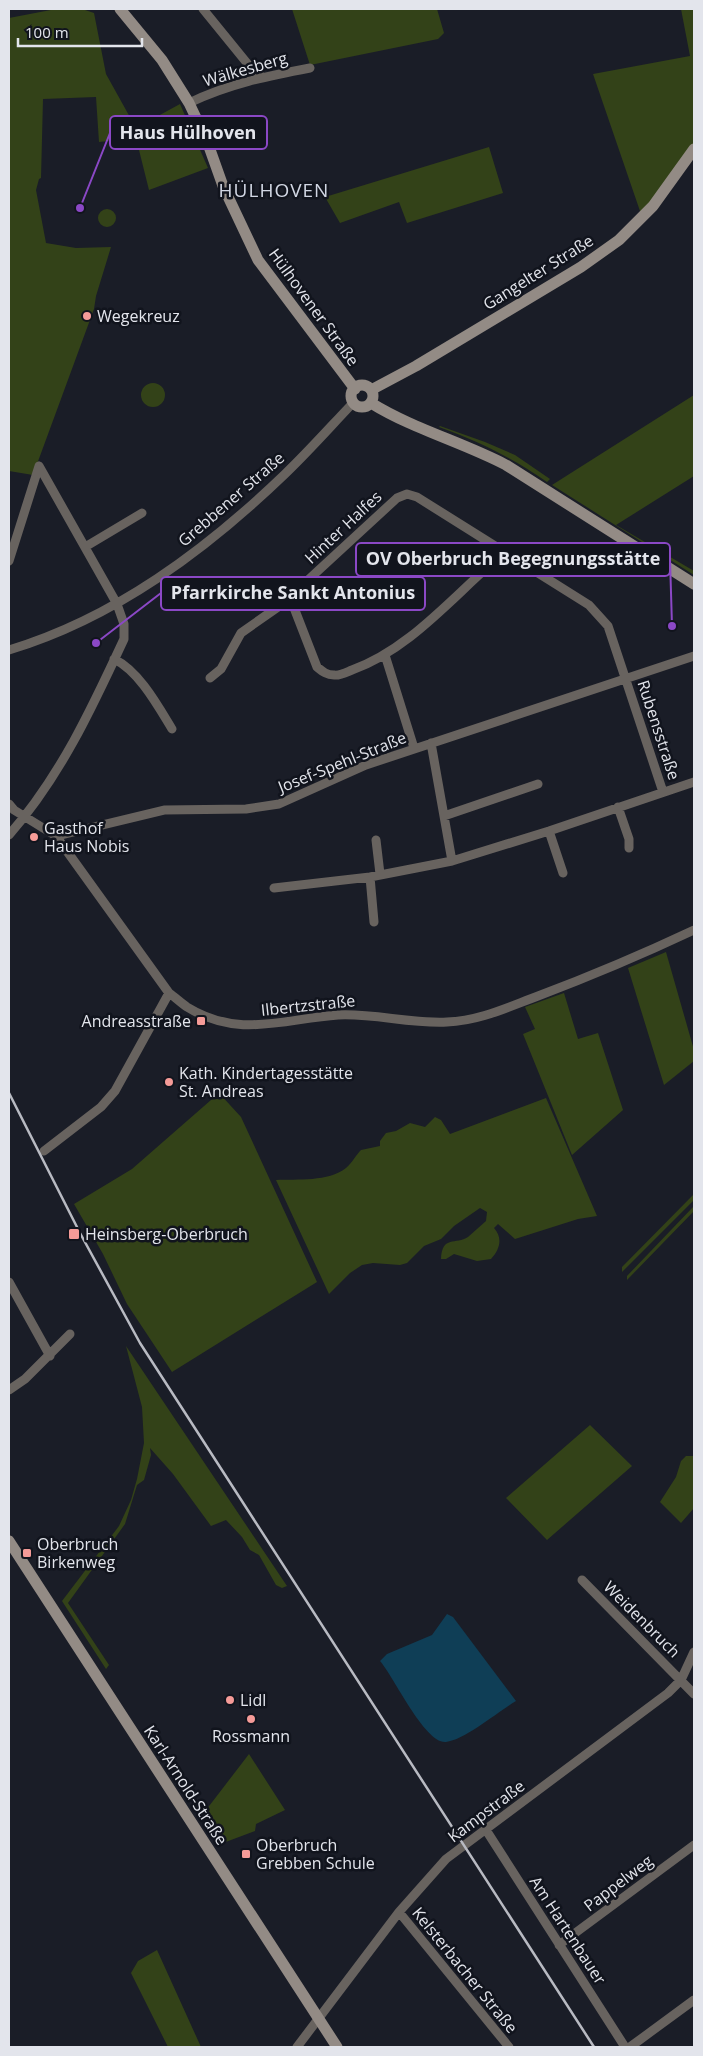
<svg xmlns="http://www.w3.org/2000/svg" width="703" height="2056" font-family="'Open Sans',sans-serif">
<style>
.green{fill:#334218}
.water{fill:#0f3e56}
.lines{fill:none;stroke-linecap:round;stroke-linejoin:round}
.minor{stroke:#68635f;stroke-width:9}
.secondary{stroke:#938b85;stroke-width:11}
.rail{stroke:#b8bac2;stroke-width:2.5}
.poi-dot{fill:#f59b98;stroke:#11141d;stroke-width:2}
.labels{text-anchor:middle;dominant-baseline:central;stroke-width:5;stroke-linejoin:round;paint-order:stroke}
.street-label{font-size:16px;fill:#e3e5ec;stroke:#11141d}
.poi-label{font-size:16px;fill:#e3e5ec;stroke:#11141d;text-anchor:start}
.quarter-label{font-size:19px;letter-spacing:1px;fill:#d1d6e3;stroke:#11141d}
.leader{fill:none;stroke:#8b48c6;stroke-width:2}
.callout-dot{fill:#8b48c6;stroke:#11141d;stroke-width:2}
.callout{fill:#11141d;stroke:#8b48c6;stroke-width:2}
.callout-label{font-size:18px;text-anchor:middle;font-weight:bold;fill:#e3e5ec}
</style>
<rect width="100%" height="100%" fill="#1a1d27"/>
<path class="green" d="M 56,9 L 82,9 L 94,13 L 106,74 L 136,128 L 180,104 L 208,168 L 149,190 L 136,138 L 99,142 L 96,97 L 43,99 L 41,178 L 39,179 L 36,190 L 46,243 L 76,248 L 111,247 L 96,296 L 94,309 L 33,475 L 9,471 L 9,18 Z
M 292,9 L 437,9 L 444,33 L 438,39 L 310,65 Z
M 681,9 L 694,9 L 694,143 L 641,214 L 593,74 L 690,56 Z
M 489,147 L 503,193 L 407,223 L 399,202 L 340,223 L 325,197 Z
M98 218a9 9 0 1 1 18 0a9 9 0 1 1-18 0Z
M141 395a12 12 0 1 1 24 0a12 12 0 1 1-24 0Z
M 694,395 L 694,476 L 616,525 L 694,571 L 694,575 L 552,485 Z
M 440,426 L 485,442 L 515,455 L 550,479 L 547,482 C 513,458 478,441 439,427 Z
M 666,952 L 694,1050 L 694,1061 L 664,1085 L 628,968 Z
M 564,993 L 578,1039 L 598,1033 L 623,1110 L 572,1155 L 523,1034 L 535,1029 L 525,1007 Z
M 219,1093 L 241,1117 L 317,1282 L 172,1372 L 127,1304 L 103,1254 L 74,1204 L 132,1169 Z
M 546,1098 L 597,1216 L 578,1219 L 515,1239 L 498,1224 L 494,1228 C 503,1238 500,1249 491,1259 L 477,1261 L 454,1254 L 446,1259 L 441,1259 C 442,1235 456,1245 468,1237 C 474,1232 480,1226 486,1221 L 487,1212 L 480,1208 L 454,1226 L 441,1239 L 424,1246 L 407,1263 L 400,1265 L 373,1263 L 362,1265 L 350,1273 L 329,1294 L 276,1180 C 298,1179 328,1182 346,1168 C 352,1163 356,1155 361,1150 L 380,1146 L 380,1141 L 386,1133 L 396,1131 L 410,1123 L 425,1127 L 435,1117 L 441,1120 L 450,1134 Z
M 694,1194 L 694,1200 L 622,1272 L 622,1267 Z
M 694,1206 L 694,1211 L 627,1280 L 627,1276 Z
M 126,1346 L 287,1586 L 282,1588 L 276,1585 L 259,1555 L 250,1550 L 242,1537 L 226,1520 L 211,1526 L 173,1474 L 150,1448 L 151,1455 L 144,1480 L 137,1485 L 125,1524 L 68,1603 L 109,1665 L 106,1669 L 62,1601 L 119,1526 L 131,1500 L 137,1479 L 144,1443 L 142,1407 Z
M 590,1425 L 632,1466 L 547,1540 L 506,1498 Z
M 686,1456 L 694,1456 L 694,1508 L 681,1523 L 660,1502 L 676,1477 L 681,1461 Z
M 249,1754 L 285,1810 L 256,1824 L 255,1831 L 223,1843 L 203,1814 Z
M 157,1950 L 201,2047 L 168,2047 L 131,1973 L 138,1961 Z"/>
<path class="water" d="M 447,1614 L 453,1617 L 516,1701 C 499,1711 465,1740 446,1742 C 425,1744 394,1677 380,1661 L 387,1654 L 432,1635 Z"/>
<g class="lines">
<path class="minor" d="M 203,9 L 251,68 L 262,77
M 189,103 C 228,84 268,76 310,68
M 85,547 L 142,513
M 500,550 L 490,565 C 447,603 407,650 352,670 C 347,672 340,676 334,675 C 327,675 323,672 317,667 L 291,600 L 295,592 L 397,498 L 407,494 L 417,497 L 589,605 L 608,626 L 663,792
M 9,561 L 39,466
M 9,650 C 115,618 206,550 285,474 C 309,451 331,426 353,403
M 385,655 L 414,748
M 114,659 C 139,671 158,706 172,729
M 210,678 L 221,669 L 241,633 L 278,607 L 291,600
M 431,743 L 452,861 L 549,831 L 694,782
M 9,804 L 14,810 L 56,836 L 169,993 C 175,997 181,1003 187,1007 C 239,1039 283,1019 338,1015 C 374,1013 410,1024 447,1022 C 479,1021 508,1007 538,996 C 591,976 643,954 694,930
M 618,807 L 629,839 L 629,848
M 444,816 L 538,784
M 549,831 L 563,873
M 9,835 C 60,777 92,708 124,639 L 124,624 L 117,604 L 39,466
M 56,836 L 164,810 L 246,809 L 279,804 L 366,765 L 694,656
M 376,840 L 380,874
M 370,877 L 374,922
M 274,888 L 370,877 L 452,861
M 44,1151 L 101,1107 L 115,1091 L 169,993
M 9,1282 L 50,1356
M 9,1390 L 25,1379 L 70,1334
M 582,1580 L 694,1694
M 486,1830 L 625,2047
M 399,1912 L 509,2047
M 559,1945 L 694,1845
M 297,2047 L 399,1912 L 446,1859 L 668,1693 L 681,1680 L 694,1652
M 630,2047 L 694,2000"/>
<path class="secondary" d="M 120,9 L 162,60 L 189,103 L 207,141 L 223,186 L 258,260 L 355,389
M351 396a11 11 0 1 1 22 0a11 11 0 1 1-22 0Z
M 371,390 L 416,366 L 581,267 L 619,240 L 653,206 L 694,149
M 371,403 C 413,429 462,442 506,465 L 694,584
M 9,1541 L 337,2047"/>
<path class="rail" d="M 9,1093 L 80,1233 L 140,1343 L 594,2047"/>
</g>
<g class="poi-dot">
<circle cx="87" cy="316" r="5"/>
<circle cx="34" cy="837" r="5"/>
<rect x="196" y="1016" width="10" height="10" rx="2.5"/>
<circle cx="169" cy="1082" r="5"/>
<rect x="68" y="1228" width="12" height="12" rx="2.5"/>
<rect x="22" y="1548" width="10" height="10" rx="2.5"/>
<circle cx="230" cy="1700" r="5"/>
<circle cx="251" cy="1719" r="5"/>
<rect x="241" y="1849" width="10" height="10" rx="2.5"/>
</g>
<g class="labels">
<g class="street-label">
<text transform="translate(245 69) rotate(-16)">Wälkesberg</text>
<text transform="translate(538 272) rotate(-32)">Gangelter Straße</text>
<text transform="translate(314 307) rotate(54)">Hülhovener Straße</text>
<text transform="translate(231 499) rotate(-41)">Grebbener Straße</text>
<text transform="translate(343 527) rotate(-43)">Hinter Halfes</text>
<text transform="translate(659 730) rotate(72)">Rubensstraße</text>
<text transform="translate(342 762) rotate(-22)">Josef-Spehl-Straße</text>
<text transform="translate(308 1005) rotate(-6)">Ilbertzstraße</text>
<text transform="translate(642 1619) rotate(45)">Weidenbruch</text>
<text transform="translate(186 1785) rotate(57)">Karl-Arnold-Straße</text>
<text transform="translate(486 1811) rotate(-37)">Kampstraße</text>
<text transform="translate(618 1883) rotate(-37)">Pappelweg</text>
<text transform="translate(568 1930) rotate(57)">Am Hartenbauer</text>
<text transform="translate(465 1970) rotate(51)">Kelsterbacher Straße</text>
</g>
<g class="poi-label">
<text x="97" y="316">Wegekreuz</text>
<text x="44" y="828">Gasthof<tspan x="44" dy="18">Haus Nobis</tspan></text>
<text x="191" y="1021" text-anchor="end">Andreasstraße</text>
<text x="179" y="1073">Kath. Kindertagesstätte<tspan x="179" dy="18">St. Andreas</tspan></text>
<text x="85" y="1234">Heinsberg-Oberbruch</text>
<text x="37" y="1544">Oberbruch<tspan x="37" dy="18">Birkenweg</tspan></text>
<text x="240" y="1700">Lidl</text>
<text x="251" y="1736" text-anchor="middle">Rossmann</text>
<text x="256" y="1845">Oberbruch<tspan x="256" dy="18">Grebben Schule</tspan></text>
</g>
<g class="quarter-label">
<text x="274" y="190">HÜLHOVEN</text>
</g>
</g>
<path class="leader" d="M80 208L110 133M672 626L670 559M96 643L161 593"/>
<g class="callout-dot">
<circle cx="80" cy="208" r="5"/>
<circle cx="672" cy="626" r="5"/>
<circle cx="96" cy="643" r="5"/>
</g>
<g class="callout">
<rect x="110" y="116" width="157" height="33" rx="5"/>
<rect x="356" y="543" width="314" height="33" rx="5"/>
<rect x="161" y="577" width="264" height="33" rx="5"/>
</g>
<g class="callout-label">
<text x="188" y="139">Haus Hülhoven</text>
<text x="513" y="565">OV Oberbruch Begegnungsstätte</text>
<text x="293" y="599">Pfarrkirche Sankt Antonius</text>
</g>
<rect width="703" height="2056" fill="none" stroke="#e3e5ec" stroke-width="20"/>
<path d="M18 38v8h124v-8" fill="none" stroke="#e3e5ec" stroke-width="2.5"/>
<text x="25" y="38" font-size="15" fill="#e3e5ec" stroke="#11141d" stroke-width="4" paint-order="stroke">100 m</text>
</svg>
